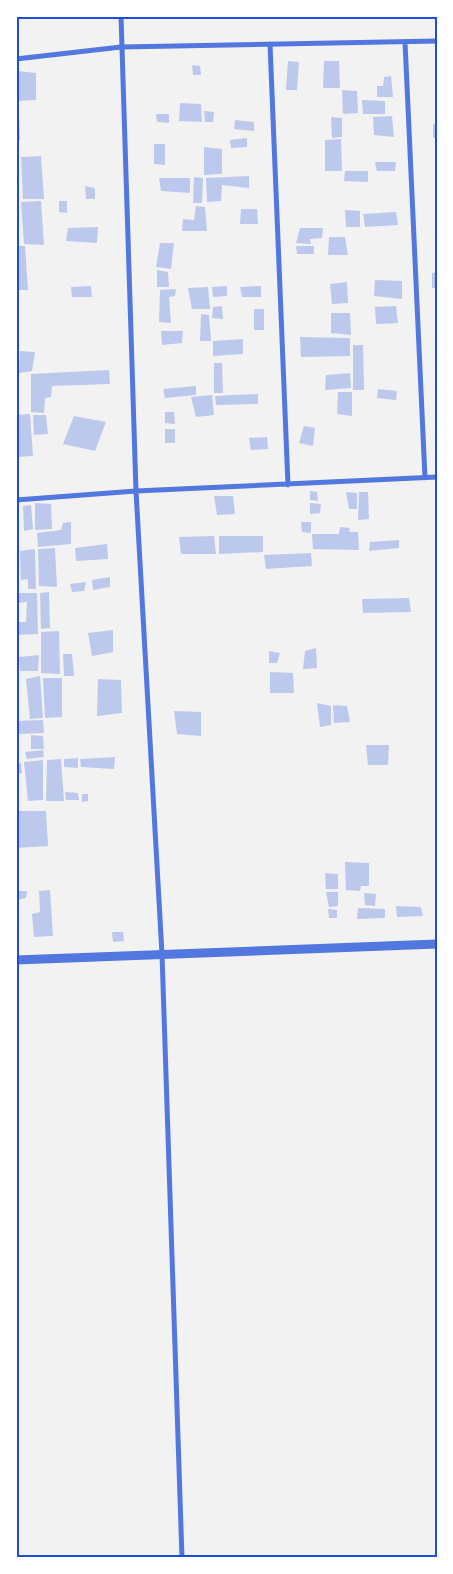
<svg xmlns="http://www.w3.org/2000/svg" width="453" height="1574" font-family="'Space Grotesk',sans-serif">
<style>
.building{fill:#bdc9ec}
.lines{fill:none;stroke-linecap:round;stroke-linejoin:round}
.minor{stroke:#5277de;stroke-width:5}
.tertiary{stroke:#5277de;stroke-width:9}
.neatline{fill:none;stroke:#1d4ed8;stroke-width:2}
</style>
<rect width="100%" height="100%" fill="#f2f2f2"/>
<path class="building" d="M 288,61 L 299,62 L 297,90 L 286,90 Z
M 324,61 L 339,61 L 340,88 L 323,88 Z
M 192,65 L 200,66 L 201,75 L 193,75 Z
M 18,71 L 36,73 L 36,100 L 16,101 Z
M 391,76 L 393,97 L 377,97 L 377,86 L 383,86 L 384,77 Z
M 342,90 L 357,91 L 358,113 L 343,114 Z
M 362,100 L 385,101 L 385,114 L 363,114 Z
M 180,103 L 201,104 L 202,122 L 179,121 Z
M 204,111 L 214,112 L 213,122 L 205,122 Z
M 156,114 L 169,114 L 169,123 L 157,122 Z
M 16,115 L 19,115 L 20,140 L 16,140 Z
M 392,116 L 394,137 L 374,135 L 373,117 Z
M 331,117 L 342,118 L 342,137 L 332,138 Z
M 235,120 L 254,122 L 254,131 L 234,129 Z
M 433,124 L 437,124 L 437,138 L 433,138 Z
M 247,138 L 247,147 L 231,148 L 230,140 Z
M 341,139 L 342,171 L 325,171 L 325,140 Z
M 154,144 L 165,144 L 165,165 L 154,164 Z
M 204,147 L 222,149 L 222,174 L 204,175 Z
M 41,156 L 44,199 L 23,199 L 21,157 Z
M 375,162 L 396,162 L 395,171 L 377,171 Z
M 345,171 L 368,171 L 368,182 L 344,181 Z
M 249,176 L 249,188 L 222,185 L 221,201 L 207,202 L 206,178 Z
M 194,177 L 203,178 L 202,203 L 193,203 Z
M 159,178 L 190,178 L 190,193 L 161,191 Z
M 85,186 L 95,188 L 95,199 L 86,199 Z
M 41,201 L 44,245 L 24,244 L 21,202 Z
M 59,201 L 67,201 L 67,213 L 59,212 Z
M 196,206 L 205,207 L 207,231 L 182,231 L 183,219 L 194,220 Z
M 241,209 L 257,209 L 258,224 L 240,224 Z
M 345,210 L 360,211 L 360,227 L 346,227 Z
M 396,212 L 398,225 L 365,227 L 363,214 Z
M 98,227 L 97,243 L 66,241 L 68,228 Z
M 300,228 L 323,228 L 322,238 L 310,239 L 311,244 L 296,243 Z
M 329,237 L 345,237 L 348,255 L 328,255 Z
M 160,243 L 174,243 L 171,269 L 156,267 Z
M 16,246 L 25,246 L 28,290 L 16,290 Z
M 296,246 L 314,246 L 314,254 L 297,254 Z
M 157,270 L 168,272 L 169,287 L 157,287 Z
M 437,272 L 437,288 L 432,288 L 432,273 Z
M 375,280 L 402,281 L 402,299 L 374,296 Z
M 347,282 L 348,303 L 332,304 L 330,284 Z
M 91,286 L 92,297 L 72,297 L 71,287 Z
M 227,286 L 227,296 L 213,297 L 212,287 Z
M 261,286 L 261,297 L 242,297 L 240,287 Z
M 208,287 L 210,309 L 192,309 L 188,288 Z
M 176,289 L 175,296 L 169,297 L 171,323 L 159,322 L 160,290 Z
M 222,306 L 223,319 L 212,318 L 213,307 Z
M 396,306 L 398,323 L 376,324 L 375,307 Z
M 254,309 L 264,309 L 264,330 L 254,330 Z
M 331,313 L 350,313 L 351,335 L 331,333 Z
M 201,314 L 209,315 L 211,341 L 200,341 Z
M 161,331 L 183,331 L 182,343 L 162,345 Z
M 300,337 L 350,338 L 350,356 L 301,357 Z
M 243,339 L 243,354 L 213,356 L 213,341 Z
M 353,345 L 363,345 L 364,390 L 353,390 Z
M 20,351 L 35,352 L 32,371 L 19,373 Z
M 214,363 L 222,363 L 223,393 L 214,393 Z
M 109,370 L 110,384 L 52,386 L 51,397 L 45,398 L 44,413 L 31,412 L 31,374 Z
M 350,373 L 351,388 L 325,390 L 326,375 Z
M 196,386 L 196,395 L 165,398 L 163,389 Z
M 378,389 L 397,391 L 396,400 L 377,398 Z
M 338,392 L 352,392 L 352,416 L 337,414 Z
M 258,394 L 258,404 L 216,405 L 215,396 Z
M 212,395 L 214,415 L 196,417 L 191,397 Z
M 165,412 L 174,412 L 175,424 L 165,423 Z
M 30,414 L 33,456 L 16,457 L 16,415 Z
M 33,415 L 46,415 L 48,434 L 34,435 Z
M 74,416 L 106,422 L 95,451 L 63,444 Z
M 304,426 L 315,428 L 313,446 L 299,443 Z
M 165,429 L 175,429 L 175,443 L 165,443 Z
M 267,437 L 268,449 L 251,450 L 249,438 Z
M 310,491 L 317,492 L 318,501 L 310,500 Z
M 346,492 L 357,493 L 357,509 L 349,509 Z
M 359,492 L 368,492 L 369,519 L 358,520 Z
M 214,496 L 233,496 L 235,514 L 217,515 Z
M 35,503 L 51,504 L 52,529 L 35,530 Z
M 310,503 L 321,504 L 320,513 L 310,514 Z
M 31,505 L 33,529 L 24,531 L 23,506 Z
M 71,522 L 71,544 L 38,547 L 37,533 L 61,530 L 63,523 Z
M 301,522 L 311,522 L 311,533 L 302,532 Z
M 340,527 L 350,528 L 349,532 L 358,532 L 359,550 L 313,549 L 312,534 L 339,534 Z
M 214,536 L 216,554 L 181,554 L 179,537 Z
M 219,536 L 263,536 L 263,552 L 219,554 Z
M 399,540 L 399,548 L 369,551 L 370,542 Z
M 107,544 L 108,559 L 76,561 L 75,548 Z
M 55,548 L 57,587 L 39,586 L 38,549 Z
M 35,549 L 36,589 L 28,589 L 28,579 L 21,580 L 20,551 Z
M 311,553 L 312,566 L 266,569 L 264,555 Z
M 110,577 L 110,587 L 93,590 L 92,580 Z
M 86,582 L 84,591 L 72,592 L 70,584 Z
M 49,592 L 50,628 L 41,629 L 40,593 Z
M 16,593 L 37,593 L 38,634 L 16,635 L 16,622 L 26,622 L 27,602 L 16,603 Z
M 409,598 L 411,612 L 363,613 L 362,599 Z
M 113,630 L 113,652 L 92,656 L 88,633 Z
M 59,631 L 60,674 L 41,673 L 41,632 Z
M 316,648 L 317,668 L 303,669 L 305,651 Z
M 269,651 L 280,653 L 277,663 L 269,663 Z
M 63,654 L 72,654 L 74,676 L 64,676 Z
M 39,655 L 38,671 L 20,671 L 19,657 Z
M 270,672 L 293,673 L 294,693 L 270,693 Z
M 40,676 L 43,718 L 30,719 L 26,679 Z
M 43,678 L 62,678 L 62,717 L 45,718 Z
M 98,679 L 121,680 L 122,713 L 97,716 Z
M 317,703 L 331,706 L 331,725 L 320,727 Z
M 333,705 L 347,706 L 350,722 L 334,723 Z
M 174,711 L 201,712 L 201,736 L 177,734 Z
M 43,720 L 44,733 L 16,734 L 16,721 Z
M 31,735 L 43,736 L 44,749 L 31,749 Z
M 366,745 L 389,745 L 388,765 L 368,765 Z
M 43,750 L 44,757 L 27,759 L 25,752 Z
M 115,757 L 114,769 L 81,767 L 80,759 Z
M 78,758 L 78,768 L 64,767 L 64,759 Z
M 61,759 L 64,801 L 46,801 L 47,760 Z
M 43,760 L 43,800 L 28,801 L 24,762 Z
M 21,763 L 22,773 L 16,774 L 16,764 Z
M 65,792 L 78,793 L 79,800 L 66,800 Z
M 82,794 L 88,794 L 88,801 L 82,802 Z
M 16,811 L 46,811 L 48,846 L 16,848 Z
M 345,862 L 369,863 L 369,886 L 361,886 L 360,891 L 346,890 Z
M 325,873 L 338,874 L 338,889 L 326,889 Z
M 50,890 L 53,936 L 34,937 L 32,914 L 40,912 L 39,891 Z
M 16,891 L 27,891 L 26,898 L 16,900 Z
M 326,892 L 338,892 L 338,906 L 329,907 Z
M 364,893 L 376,894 L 375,906 L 365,905 Z
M 396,906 L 421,907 L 423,916 L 397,917 Z
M 358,908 L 385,909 L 385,918 L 357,919 Z
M 328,909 L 337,910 L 337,918 L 329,918 Z
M 112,932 L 123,932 L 124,941 L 113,942 Z"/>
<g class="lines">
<path class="minor" d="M 121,16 L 136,491 L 162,954 L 182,1558
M 405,42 L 425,478
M 270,44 L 288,485
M 16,59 L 121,47 L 437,41
M 16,500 L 136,491 L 437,477"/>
<path class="tertiary" d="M 16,960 L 437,944"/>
</g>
<rect width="453" height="1574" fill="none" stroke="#ffffff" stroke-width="35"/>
<rect x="18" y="18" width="418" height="1538" class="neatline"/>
</svg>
